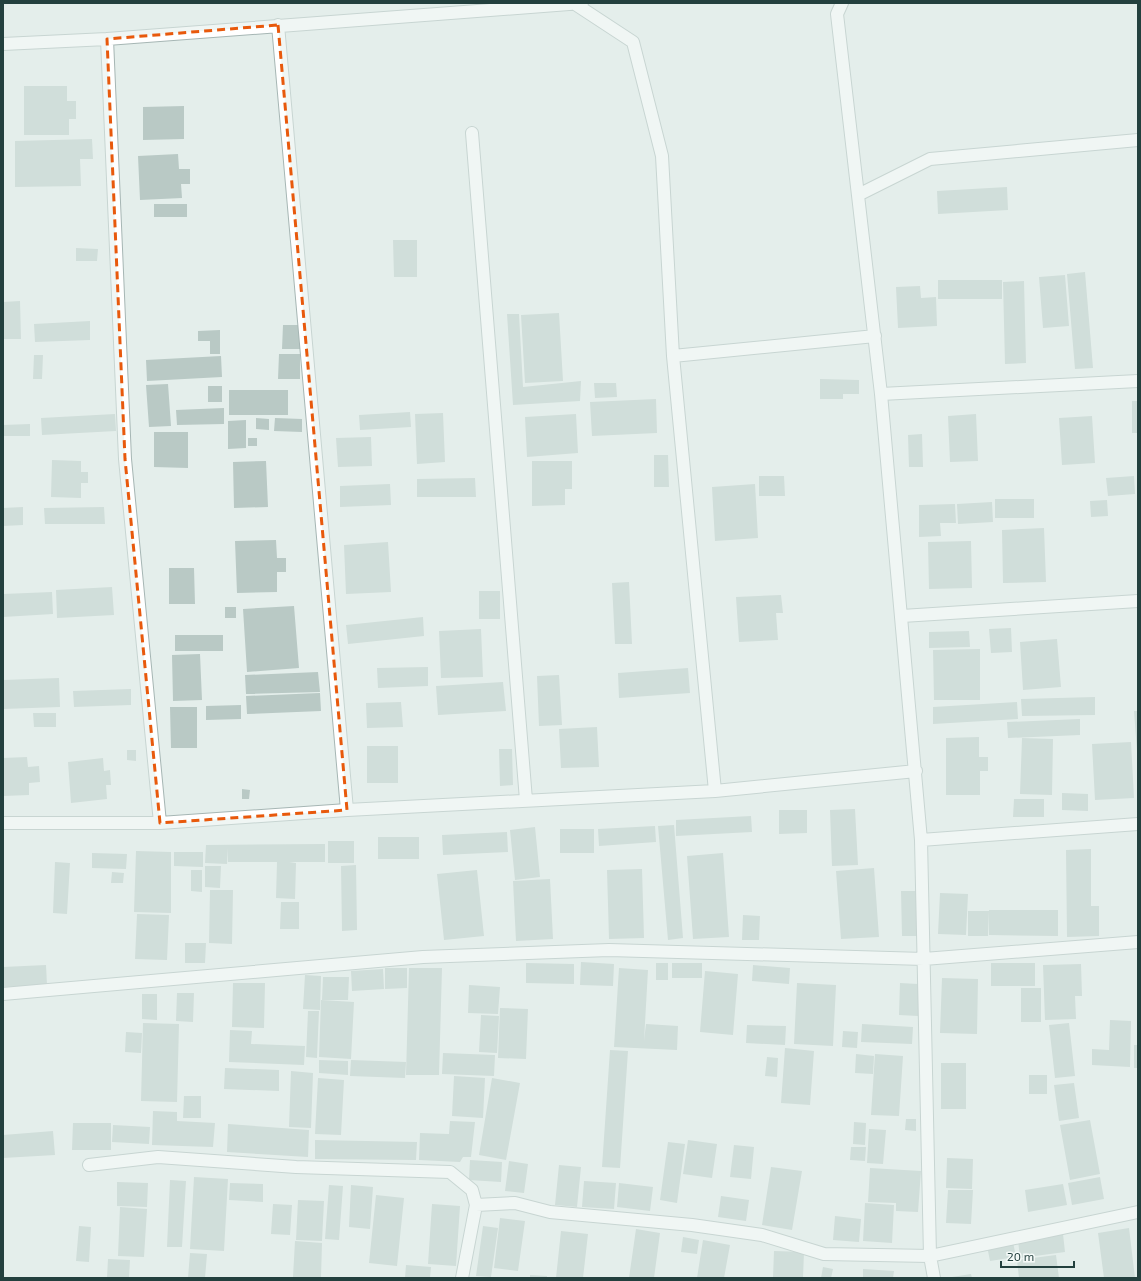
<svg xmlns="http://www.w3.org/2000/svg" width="1141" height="1281" font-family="'Exo 2',sans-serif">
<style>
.building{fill:#b9c9c5}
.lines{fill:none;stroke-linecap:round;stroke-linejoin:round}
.minor-casing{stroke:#a6b6b4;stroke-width:14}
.minor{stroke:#fff;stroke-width:12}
.marked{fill:none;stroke:#e8590c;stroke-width:3;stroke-dasharray:8 5;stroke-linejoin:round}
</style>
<rect width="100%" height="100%" fill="#e4eeeb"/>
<path class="building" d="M 24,86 L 67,86 L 67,101 L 76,101 L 76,119 L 69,119 L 69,135 L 24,135 Z
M 184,106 L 184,139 L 143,140 L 143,107 Z
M 92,139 L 93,159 L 80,159 L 81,186 L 15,187 L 15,141 Z
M 178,154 L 179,169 L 190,169 L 190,184 L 181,184 L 182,198 L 140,200 L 138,156 Z
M 1007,187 L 1008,210 L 938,214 L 937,191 Z
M 154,204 L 187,204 L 187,217 L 154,217 Z
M 393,240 L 417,240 L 417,277 L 394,277 Z
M 76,248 L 98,249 L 97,261 L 76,261 Z
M 1085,272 L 1093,368 L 1075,369 L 1067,274 Z
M 1065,275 L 1069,326 L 1043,328 L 1039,277 Z
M 938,280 L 1002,280 L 1002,299 L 938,299 Z
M 1024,281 L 1026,363 L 1005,364 L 1003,282 Z
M 920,286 L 921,298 L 936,297 L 937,326 L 898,328 L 896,287 Z
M 20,301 L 21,339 L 3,339 L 3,302 Z
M 559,313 L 563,381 L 525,383 L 521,315 Z
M 507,314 L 519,314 L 523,387 L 581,381 L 580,401 L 513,405 Z
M 90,321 L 90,340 L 35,342 L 34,324 Z
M 283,325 L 300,325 L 300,349 L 282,349 Z
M 220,330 L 220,354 L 210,354 L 210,341 L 198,341 L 198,331 Z
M 279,354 L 300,354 L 300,379 L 278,379 Z
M 34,355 L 43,355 L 42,379 L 33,379 Z
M 221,356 L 222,377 L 147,381 L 146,360 Z
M 820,379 L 859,380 L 859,394 L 843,394 L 843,399 L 820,399 Z
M 594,383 L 616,383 L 617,397 L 595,398 Z
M 168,384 L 171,426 L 149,427 L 146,385 Z
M 208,386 L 222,386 L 222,402 L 208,402 Z
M 229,390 L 288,390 L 288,415 L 229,415 Z
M 656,399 L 657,433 L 592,436 L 590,402 Z
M 1132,401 L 1138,401 L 1138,433 L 1132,433 Z
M 224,408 L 224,424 L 177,425 L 176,410 Z
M 410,412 L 411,427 L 360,430 L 359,415 Z
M 443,413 L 445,462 L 417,464 L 415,414 Z
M 115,414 L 116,431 L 42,435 L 41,418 Z
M 576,414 L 578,453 L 527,457 L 525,417 Z
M 976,414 L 978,461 L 950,462 L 948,416 Z
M 1092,416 L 1095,463 L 1062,465 L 1059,418 Z
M 256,418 L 269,419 L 269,430 L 256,429 Z
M 275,418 L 302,419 L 302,432 L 274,431 Z
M 246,420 L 246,448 L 228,449 L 228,421 Z
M 30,424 L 30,436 L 3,436 L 3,425 Z
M 154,432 L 188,432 L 188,468 L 154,467 Z
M 922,434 L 923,467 L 909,467 L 908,435 Z
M 371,437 L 372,466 L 338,467 L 336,438 Z
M 248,438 L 257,438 L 257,446 L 248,446 Z
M 654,455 L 668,455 L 669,487 L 654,487 Z
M 52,460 L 81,461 L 81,472 L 88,472 L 88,483 L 81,483 L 81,498 L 51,497 Z
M 266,461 L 268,507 L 234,508 L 233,462 Z
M 532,461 L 572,461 L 572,489 L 565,489 L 565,505 L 532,506 Z
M 759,476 L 784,476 L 785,496 L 759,496 Z
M 1134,476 L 1135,494 L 1108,496 L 1106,478 Z
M 475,478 L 476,497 L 417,497 L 417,479 Z
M 390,484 L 391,505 L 340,507 L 340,486 Z
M 755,484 L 758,538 L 715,541 L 712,487 Z
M 995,499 L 1034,499 L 1034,518 L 995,518 Z
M 1107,500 L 1108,516 L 1091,517 L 1090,501 Z
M 992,502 L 993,522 L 958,524 L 957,504 Z
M 955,504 L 956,523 L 940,523 L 941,536 L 919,537 L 919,505 Z
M 23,507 L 23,525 L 3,526 L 3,508 Z
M 104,507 L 105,524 L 45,524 L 44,508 Z
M 1044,528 L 1046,582 L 1003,583 L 1002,530 Z
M 276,540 L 277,558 L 286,558 L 286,572 L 277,572 L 277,592 L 237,593 L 235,541 Z
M 971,541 L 972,588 L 929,589 L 928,542 Z
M 388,542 L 391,592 L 346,594 L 344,545 Z
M 169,568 L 194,568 L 195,604 L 169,604 Z
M 629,582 L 632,644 L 615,644 L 612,583 Z
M 112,587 L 114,615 L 57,618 L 56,590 Z
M 479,591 L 500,591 L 500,619 L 479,619 Z
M 52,592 L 53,614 L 3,617 L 3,594 Z
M 781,595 L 783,613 L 776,613 L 778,640 L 739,642 L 736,597 Z
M 294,606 L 299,668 L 247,672 L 243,609 Z
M 225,607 L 236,607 L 236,618 L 225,618 Z
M 423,617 L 424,636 L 348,644 L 346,625 Z
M 1011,628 L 1012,652 L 991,653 L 989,629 Z
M 481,629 L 483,677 L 441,678 L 439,631 Z
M 969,631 L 970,647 L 929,648 L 929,632 Z
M 175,635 L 223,635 L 223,651 L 175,651 Z
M 1057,639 L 1061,687 L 1023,690 L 1020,642 Z
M 980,649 L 980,700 L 934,700 L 933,650 Z
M 200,654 L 202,700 L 173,701 L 172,655 Z
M 428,667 L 428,686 L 378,688 L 377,668 Z
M 688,668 L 690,693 L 619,698 L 618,673 Z
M 318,672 L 320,692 L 246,694 L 245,675 Z
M 559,675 L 562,725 L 539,726 L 537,676 Z
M 59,678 L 60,707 L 3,709 L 3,680 Z
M 503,682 L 506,711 L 438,715 L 436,686 Z
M 131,689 L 131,705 L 74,707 L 73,691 Z
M 320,693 L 321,711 L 247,714 L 246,696 Z
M 1095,697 L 1095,715 L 1022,716 L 1021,699 Z
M 401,702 L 403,727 L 367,728 L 366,703 Z
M 1017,702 L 1018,719 L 933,724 L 933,707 Z
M 241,705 L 241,719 L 206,720 L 206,706 Z
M 170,707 L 197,707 L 197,748 L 171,748 Z
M 1134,711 L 1138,711 L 1138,751 L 1137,751 Z
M 33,713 L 56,713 L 56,727 L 34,727 Z
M 1080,719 L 1080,735 L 1008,738 L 1007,722 Z
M 597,727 L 599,767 L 561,768 L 559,729 Z
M 979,737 L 979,757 L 988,757 L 988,771 L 980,771 L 980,795 L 946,795 L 946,738 Z
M 1022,738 L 1053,739 L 1052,795 L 1020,794 Z
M 1131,742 L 1134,798 L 1095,800 L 1092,744 Z
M 367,746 L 398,746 L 398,783 L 367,783 Z
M 499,749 L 512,749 L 513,785 L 500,786 Z
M 127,750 L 136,750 L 136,761 L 127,760 Z
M 27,757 L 28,767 L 39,766 L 40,782 L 29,783 L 29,795 L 3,796 L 3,758 Z
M 103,758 L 104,771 L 110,770 L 111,785 L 106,785 L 107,799 L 71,803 L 68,762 Z
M 242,789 L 250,790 L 249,799 L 242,799 Z
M 1062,793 L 1088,794 L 1088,811 L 1062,810 Z
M 1014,799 L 1044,799 L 1044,817 L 1013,817 Z
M 855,809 L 858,865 L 832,866 L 830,810 Z
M 779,810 L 807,810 L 807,833 L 779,834 Z
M 751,816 L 752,832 L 676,836 L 676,820 Z
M 674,825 L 683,938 L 668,940 L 658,826 Z
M 655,826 L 656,842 L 599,846 L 598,829 Z
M 535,827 L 540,877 L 515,880 L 510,830 Z
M 560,829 L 594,829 L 594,853 L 560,853 Z
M 507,832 L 508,852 L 443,855 L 442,835 Z
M 378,837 L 419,837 L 419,859 L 378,859 Z
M 328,841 L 354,841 L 354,863 L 328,863 Z
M 325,844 L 325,862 L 289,862 L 296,863 L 295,899 L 276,898 L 277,862 L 228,862 L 228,848 L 227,864 L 205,863 L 206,845 Z
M 1091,849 L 1091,906 L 1099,906 L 1099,936 L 1067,937 L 1066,850 Z
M 136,851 L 171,852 L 171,913 L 134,912 Z
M 174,852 L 203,852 L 203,867 L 174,866 Z
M 92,853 L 127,854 L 126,869 L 92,868 Z
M 723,853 L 729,937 L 693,939 L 687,856 Z
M 55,862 L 70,863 L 67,914 L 53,913 Z
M 356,865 L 357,930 L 342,931 L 341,866 Z
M 205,866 L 221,866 L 220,888 L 205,887 Z
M 874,868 L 879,937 L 841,939 L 836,871 Z
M 642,869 L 644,938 L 609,939 L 607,870 Z
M 191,870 L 202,870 L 202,892 L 191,891 Z
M 477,870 L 484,936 L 444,940 L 437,874 Z
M 112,872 L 124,873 L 123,883 L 111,883 Z
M 550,879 L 553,939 L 516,941 L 513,881 Z
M 210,890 L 233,890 L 232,944 L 209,943 Z
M 901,891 L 918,891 L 918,936 L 902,936 Z
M 940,893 L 968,894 L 966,935 L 938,934 Z
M 281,902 L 299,902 L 299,929 L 280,929 Z
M 989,910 L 1058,910 L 1058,936 L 989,935 Z
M 968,911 L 989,911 L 988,936 L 968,936 Z
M 137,914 L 169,915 L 167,960 L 135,959 Z
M 743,915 L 760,916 L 759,940 L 742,940 Z
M 185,943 L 206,943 L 205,963 L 185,963 Z
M 581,962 L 614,964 L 613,986 L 580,985 Z
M 526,963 L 574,964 L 574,984 L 526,983 Z
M 656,963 L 668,963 L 668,980 L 656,980 Z
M 672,963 L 702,963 L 702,978 L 672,978 Z
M 991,963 L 1035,963 L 1035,986 L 991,986 Z
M 1081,964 L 1082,996 L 1075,996 L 1076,1019 L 1045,1020 L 1043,965 Z
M 46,965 L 47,985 L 3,987 L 3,967 Z
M 753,965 L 790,968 L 789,984 L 752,981 Z
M 385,968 L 407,968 L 407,988 L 385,989 Z
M 409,968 L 442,968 L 439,1075 L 406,1075 Z
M 619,968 L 648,970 L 644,1041 L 646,1024 L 678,1026 L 677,1050 L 614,1047 Z
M 383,969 L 384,989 L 352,991 L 351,971 Z
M 705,971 L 738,974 L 733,1035 L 700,1032 Z
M 305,975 L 321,976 L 320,1010 L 303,1009 Z
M 323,977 L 349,977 L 348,1000 L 322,1000 Z
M 942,978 L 978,979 L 977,1034 L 940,1033 Z
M 233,983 L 265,983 L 264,1028 L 232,1027 Z
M 797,983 L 836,985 L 833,1046 L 794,1044 Z
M 900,983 L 918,984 L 918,1016 L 899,1015 Z
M 469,985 L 500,987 L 498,1014 L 468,1013 Z
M 1021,988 L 1041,988 L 1041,1022 L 1021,1022 Z
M 177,993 L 194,993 L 193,1022 L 176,1021 Z
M 142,994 L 157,994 L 157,1020 L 142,1019 Z
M 321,1000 L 354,1002 L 351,1059 L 319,1057 Z
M 500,1008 L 528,1009 L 526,1059 L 498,1058 Z
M 308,1011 L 319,1011 L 317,1058 L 306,1057 Z
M 481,1015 L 499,1016 L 497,1053 L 479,1052 Z
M 1110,1020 L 1131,1021 L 1130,1067 L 1092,1065 L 1092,1049 L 1109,1050 Z
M 143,1023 L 179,1024 L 177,1102 L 141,1101 Z
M 1069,1023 L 1075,1076 L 1055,1078 L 1049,1025 Z
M 862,1024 L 913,1027 L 912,1044 L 861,1042 Z
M 747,1025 L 786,1026 L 785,1045 L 746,1043 Z
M 230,1030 L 252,1031 L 251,1044 L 305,1046 L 304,1065 L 229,1062 Z
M 843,1031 L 858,1032 L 857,1048 L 842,1047 Z
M 126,1032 L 142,1033 L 141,1053 L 125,1052 Z
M 1134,1045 L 1138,1045 L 1138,1068 L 1134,1068 Z
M 785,1048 L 814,1051 L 810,1105 L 781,1103 Z
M 610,1050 L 628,1051 L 620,1168 L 602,1167 Z
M 443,1053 L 495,1055 L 494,1076 L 442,1074 Z
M 856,1054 L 874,1056 L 873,1074 L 855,1073 Z
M 875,1054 L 903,1056 L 899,1116 L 871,1115 Z
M 767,1057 L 778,1058 L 777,1077 L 765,1076 Z
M 319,1060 L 348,1061 L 348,1075 L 319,1073 Z
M 351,1060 L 406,1062 L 405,1078 L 350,1076 Z
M 941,1063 L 966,1063 L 966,1109 L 941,1109 Z
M 225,1068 L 279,1070 L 279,1091 L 224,1089 Z
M 291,1071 L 313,1073 L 311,1128 L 289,1127 Z
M 1029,1075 L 1047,1075 L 1047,1094 L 1029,1094 Z
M 454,1076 L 485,1078 L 483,1118 L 452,1116 Z
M 318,1078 L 344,1080 L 341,1135 L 315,1134 Z
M 492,1078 L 520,1083 L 506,1160 L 479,1155 Z
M 1074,1083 L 1079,1118 L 1059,1121 L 1054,1085 Z
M 184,1096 L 201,1096 L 201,1118 L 183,1118 Z
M 153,1111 L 177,1112 L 177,1121 L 215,1123 L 213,1147 L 152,1145 Z
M 906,1119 L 916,1119 L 916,1131 L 905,1130 Z
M 1090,1120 L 1100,1174 L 1070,1180 L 1060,1125 Z
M 450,1121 L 475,1122 L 471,1157 L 463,1157 L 460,1162 L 419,1160 L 420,1133 L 449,1134 Z
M 854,1122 L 866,1123 L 865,1145 L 853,1144 Z
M 73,1123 L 111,1123 L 111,1150 L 72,1150 Z
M 228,1124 L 309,1130 L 308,1157 L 227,1152 Z
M 113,1125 L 150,1127 L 149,1144 L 112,1142 Z
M 869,1129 L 886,1130 L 883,1164 L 867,1163 Z
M 53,1131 L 55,1155 L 3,1158 L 3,1135 Z
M 315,1140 L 417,1142 L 416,1160 L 315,1159 Z
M 688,1140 L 717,1144 L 712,1178 L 683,1174 Z
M 668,1142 L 685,1144 L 677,1203 L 660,1200 Z
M 734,1145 L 754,1147 L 751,1179 L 730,1177 Z
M 851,1147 L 866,1147 L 865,1161 L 850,1160 Z
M 947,1158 L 973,1159 L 972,1189 L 946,1188 Z
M 470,1160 L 502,1162 L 501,1182 L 469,1180 Z
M 509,1161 L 528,1164 L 524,1193 L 505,1191 Z
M 559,1165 L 581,1167 L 577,1207 L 555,1205 Z
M 771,1167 L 802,1171 L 792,1230 L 762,1225 Z
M 870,1168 L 921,1171 L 918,1212 L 896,1211 L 896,1203 L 868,1202 Z
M 194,1177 L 228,1179 L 224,1251 L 190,1249 Z
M 1100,1177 L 1104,1199 L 1072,1205 L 1068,1183 Z
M 170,1180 L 186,1181 L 182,1247 L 167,1247 Z
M 584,1181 L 616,1183 L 614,1209 L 582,1207 Z
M 117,1182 L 148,1183 L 147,1207 L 117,1206 Z
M 230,1183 L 263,1184 L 263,1202 L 229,1200 Z
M 619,1183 L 653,1187 L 650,1211 L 617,1207 Z
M 1063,1184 L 1067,1205 L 1028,1212 L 1025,1190 Z
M 329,1185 L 343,1186 L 339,1240 L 325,1239 Z
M 351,1185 L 373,1187 L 370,1229 L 349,1227 Z
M 948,1190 L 973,1190 L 971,1224 L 946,1223 Z
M 376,1195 L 404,1198 L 397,1266 L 369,1263 Z
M 721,1196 L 749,1200 L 746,1221 L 718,1217 Z
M 298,1200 L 324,1201 L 322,1241 L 296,1240 Z
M 865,1203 L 894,1205 L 892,1243 L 863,1241 Z
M 273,1204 L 292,1205 L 290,1235 L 271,1234 Z
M 432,1204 L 460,1206 L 456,1266 L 428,1264 Z
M 120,1207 L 147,1209 L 144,1257 L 118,1256 Z
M 835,1216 L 861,1219 L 859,1242 L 833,1240 Z
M 500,1218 L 525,1221 L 518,1271 L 494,1268 Z
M 79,1226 L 91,1227 L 89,1262 L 76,1261 Z
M 483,1226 L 498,1228 L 491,1277 L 476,1276 Z
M 1129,1228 L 1135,1278 L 1104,1278 L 1098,1233 Z
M 636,1229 L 660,1233 L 654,1278 L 629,1278 Z
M 561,1231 L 588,1234 L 583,1278 L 556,1278 Z
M 1063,1234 L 1065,1252 L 1020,1258 L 1018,1240 Z
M 683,1237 L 699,1240 L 697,1254 L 681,1252 Z
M 703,1240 L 730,1245 L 724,1278 L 697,1278 Z
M 295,1241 L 322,1243 L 321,1278 L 293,1277 Z
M 1013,1242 L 1016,1257 L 990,1261 L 987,1246 Z
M 774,1251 L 804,1252 L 803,1278 L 773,1278 Z
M 190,1253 L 207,1254 L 205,1278 L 188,1278 Z
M 1056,1255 L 1059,1278 L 1019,1278 L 1017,1260 Z
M 108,1259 L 130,1260 L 129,1278 L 107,1278 Z
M 406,1265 L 431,1267 L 430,1278 L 405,1278 Z
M 823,1267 L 833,1269 L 831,1278 L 821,1278 Z
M 863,1269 L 894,1271 L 893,1278 L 863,1278 Z
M 971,1274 L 972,1278 L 952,1278 L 952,1277 Z
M 530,1275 L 547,1276 L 547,1278 L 530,1278 Z"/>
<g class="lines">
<defs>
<path id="minor" d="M 842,3 L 837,14 L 881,394 L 921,840 L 930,1256 L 934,1278
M 575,4 L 633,42 L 662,156 L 673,356
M 278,25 L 347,810
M 107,39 L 582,3
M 3,44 L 107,39 L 125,459 L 160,823
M 472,133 L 526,800
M 858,195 L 930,159 L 1138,140
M 881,394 L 1138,381
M 902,616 L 1138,601
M 715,791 L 673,356 L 875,336
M 3,823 L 160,823 L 347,810 L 715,791 L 916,771
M 921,840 L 1138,824
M 3,994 L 423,957 L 609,950 L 924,959 L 1138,942
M 89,1165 L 158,1157 L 296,1167 L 450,1172 L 472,1190 L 476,1205 L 462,1278
M 476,1205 L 515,1203 L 550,1212 L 692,1225 L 762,1235 L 824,1254 L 930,1256 L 1138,1212"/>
</defs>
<use href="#minor" class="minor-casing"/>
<use href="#minor" class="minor"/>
</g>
<path d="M0 0H1141V1281H0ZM 278,25 L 347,810 L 160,823 L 125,459 L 107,39 Z" fill="#e4eeeb" fill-opacity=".55" fill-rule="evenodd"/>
<path class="marked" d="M 278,25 L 347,810 L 160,823 L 125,459 L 107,39 Z"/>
<rect width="1141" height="1281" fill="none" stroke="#23403e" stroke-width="8"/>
<path d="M1001 1261v6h73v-6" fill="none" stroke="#23403e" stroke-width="2"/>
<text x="1007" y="1261" font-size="12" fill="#23403e" stroke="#f5faf8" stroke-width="3" paint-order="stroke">20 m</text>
</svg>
